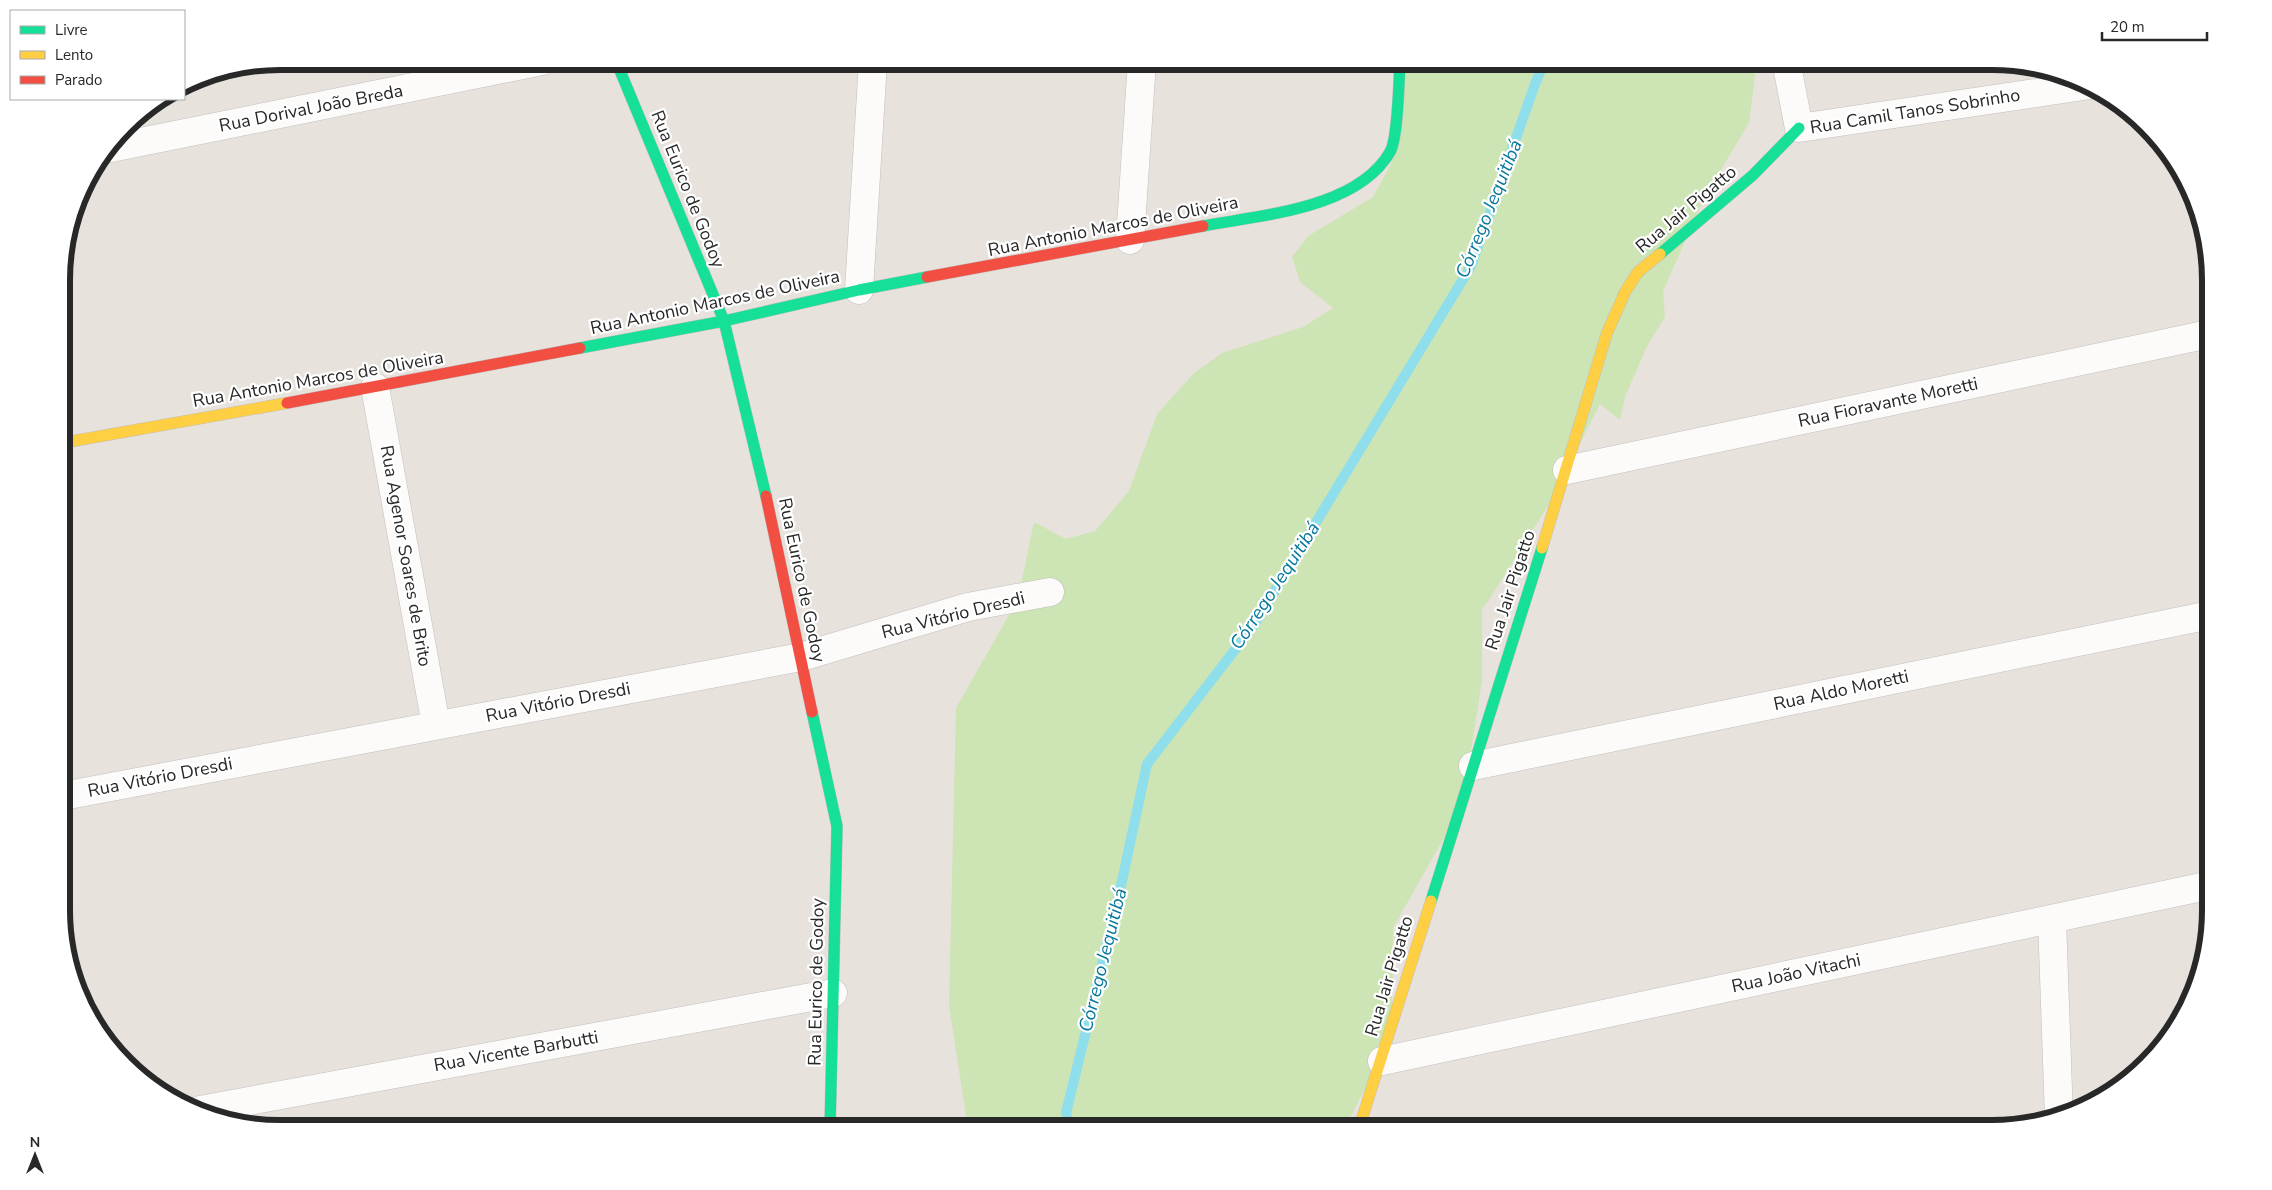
<svg xmlns="http://www.w3.org/2000/svg" width="2272" height="1190" font-family="'Nunito Sans',sans-serif">
<style>
.education{fill:#ebdfd1}
.green{fill:#cde4b4}
.lines{fill:none;stroke-linecap:round;stroke-linejoin:round}
.stream{stroke:#8edeec;stroke-width:10}
.street-casing{stroke:#c0bfbf;stroke-width:29}
.fast-casing{stroke:#c0bfbf;stroke-width:12}
.slow-casing{stroke:#c0bfbf;stroke-width:12}
.jam-casing{stroke:#c0bfbf;stroke-width:12}
.street{stroke:#fcfbfa;stroke-width:28}
.fast{stroke:#16e098;stroke-width:11}
.slow{stroke:#ffcf43;stroke-width:11}
.jam{stroke:#f24e42;stroke-width:11}
.labels{text-anchor:middle;dominant-baseline:central;stroke-width:4.5;stroke-linejoin:round;paint-order:stroke}
.street-label{font-size:18px;fill:#282828;stroke:#fff}
.water-label{font-size:19px;font-style:italic;fill:#08799d;stroke:#fff}
.rim{fill:none;stroke:#282828;stroke-width:6}
</style>
<rect width="100%" height="100%" fill="#e8e2dd"/>
<path class="education" d="M 93,1019 L 154,1083 L 152,1085 L 136,1074 L 98,1032 Z"/>
<path class="green" d="M 1407,61 L 1754,61 L 1756,67 L 1749,123 L 1705,196 L 1663,291 L 1665,317 L 1647,346 L 1625,397 L 1620,420 L 1600,404 L 1551,501 L 1487,603 L 1482,608 L 1482,681 L 1466,782 L 1453,822 L 1393,928 L 1392,1035 L 1345,1128 L 968,1129 L 949,1005 L 956,708 L 1018,599 L 1034,522 L 1066,539 L 1095,531 L 1129,491 L 1157,414 L 1194,373 L 1222,353 L 1303,327 L 1333,308 L 1300,282 L 1292,257 L 1308,236 L 1373,197 L 1391,164 Z"/>
<g class="lines">
<path class="stream" d="M 1070,1129 L 1066,1113 L 1119,895 L 1147,764 L 1254,625 L 1471,266 L 1535,84 L 1545,61"/>
<defs>
<path id="street" d="M 1786,61 L 1799,128 L 2090,85
M 111,148 L 542,61
M 1130,240 L 1142,61
M 859,290 L 873,61
M 375,387 L 436,725
M 1567,470 L 2209,334
M 1473,766 L 2210,615
M 63,796 L 801,657 L 968,607 L 1050,592
M 2052,919 L 2059,1118
M 1382,1061 L 2211,885
M 200,1110 L 833,993"/>
<path id="fast" d="M 616,61 L 724,321 L 766,496
M 1203,226 C 1261,215 1357,209 1390,152 C 1398,139 1399,79 1400,61
M 1660,254 L 1753,175 L 1799,128
M 580,348 L 724,321 L 859,290 L 927,277
M 812,712 L 837,826 L 830,1129
M 1431,901 L 1542,548"/>
<path id="slow" d="M 62,443 L 287,403
M 1542,548 L 1607,333 L 1625,292 L 1638,272 L 1660,254
M 1359,1128 L 1431,901"/>
<path id="jam" d="M 927,277 L 1203,226
M 287,403 L 580,348
M 766,496 L 812,712"/>
</defs>
<use href="#street" class="street-casing"/>
<use href="#fast" class="fast-casing"/>
<use href="#slow" class="slow-casing"/>
<use href="#jam" class="jam-casing"/>
<use href="#street" class="street"/>
<use href="#fast" class="fast"/>
<use href="#slow" class="slow"/>
<use href="#jam" class="jam"/>
</g>
<g class="labels">
<g class="street-label">
<text transform="translate(311 108) rotate(-11)">Rua Dorival João Breda</text>
<text transform="translate(1915 111) rotate(-9)">Rua Camil Tanos Sobrinho</text>
<text transform="translate(688 189) rotate(68)">Rua Eurico de Godoy</text>
<text transform="translate(1686 209) rotate(-40)">Rua Jair Pigatto</text>
<text transform="translate(1113 226) rotate(-11)">Rua Antonio Marcos de Oliveira</text>
<text transform="translate(715 302) rotate(-12)">Rua Antonio Marcos de Oliveira</text>
<text transform="translate(318 379) rotate(-10)">Rua Antonio Marcos de Oliveira</text>
<text transform="translate(1888 402) rotate(-12)">Rua Fioravante Moretti</text>
<text transform="translate(406 556) rotate(80)">Rua Agenor Soares de Brito</text>
<text transform="translate(802 580) rotate(78)">Rua Eurico de Godoy</text>
<text transform="translate(1510 590) rotate(-72)">Rua Jair Pigatto</text>
<text transform="translate(953 615) rotate(-14)">Rua Vitório Dresdi</text>
<text transform="translate(1841 690) rotate(-12)">Rua Aldo Moretti</text>
<text transform="translate(558 702) rotate(-11)">Rua Vitório Dresdi</text>
<text transform="translate(160 777) rotate(-11)">Rua Vitório Dresdi</text>
<text transform="translate(1796 973) rotate(-12)">Rua João Vitachi</text>
<text transform="translate(1389 976) rotate(-73)">Rua Jair Pigatto</text>
<text transform="translate(816 982) rotate(-89)">Rua Eurico de Godoy</text>
<text transform="translate(516 1051) rotate(-10)">Rua Vicente Barbutti</text>
</g>
<g class="water-label">
<text transform="translate(1489 209) rotate(-68)">Córrego Jequitibá</text>
<text transform="translate(1275 586) rotate(-57)">Córrego Jequitibá</text>
<text transform="translate(1103 960) rotate(-76)">Córrego Jequitibá</text>
</g>
</g>
<path d="M0 0H2272V1190H0ZM280 70H1992A210 210 0 0 1 2202 280V910A210 210 0 0 1 1992 1120H280A210 210 0 0 1 70 910V280A210 210 0 0 1 280 70Z" fill="#fff" fill-rule="evenodd"/>
<path class="rim" d="M280 70H1992A210 210 0 0 1 2202 280V910A210 210 0 0 1 1992 1120H280A210 210 0 0 1 70 910V280A210 210 0 0 1 280 70Z"/>
<rect x="10" y="10" width="175" height="90" fill="#ffffff" stroke="#a9a9a9"/>
<rect x="20" y="26" width="25" height="8" fill="#16e098" stroke="#a9a9a9"/>
<text x="55" y="35" font-size="15" fill="#282828">Livre</text>
<rect x="20" y="51" width="25" height="8" fill="#ffcf43" stroke="#a9a9a9"/>
<text x="55" y="60" font-size="15" fill="#282828">Lento</text>
<rect x="20" y="76" width="25" height="8" fill="#f24e42" stroke="#a9a9a9"/>
<text x="55" y="85" font-size="15" fill="#282828">Parado</text>
<g transform="translate(35 1155)" stroke="#ffffff" stroke-width="4" paint-order="stroke">
<path d="M0-4L9 19L0 12L-9 19Z" fill="#282828"/>
<text y="-8" font-size="14" font-weight="bold" text-anchor="middle" fill="#282828">N</text>
</g>
<path d="M2102 32v8h105v-8" fill="none" stroke="#282828" stroke-width="2.5"/>
<text x="2110" y="32" font-size="15" fill="#282828" stroke="#ffffff" stroke-width="4" paint-order="stroke">20 m</text>
</svg>
